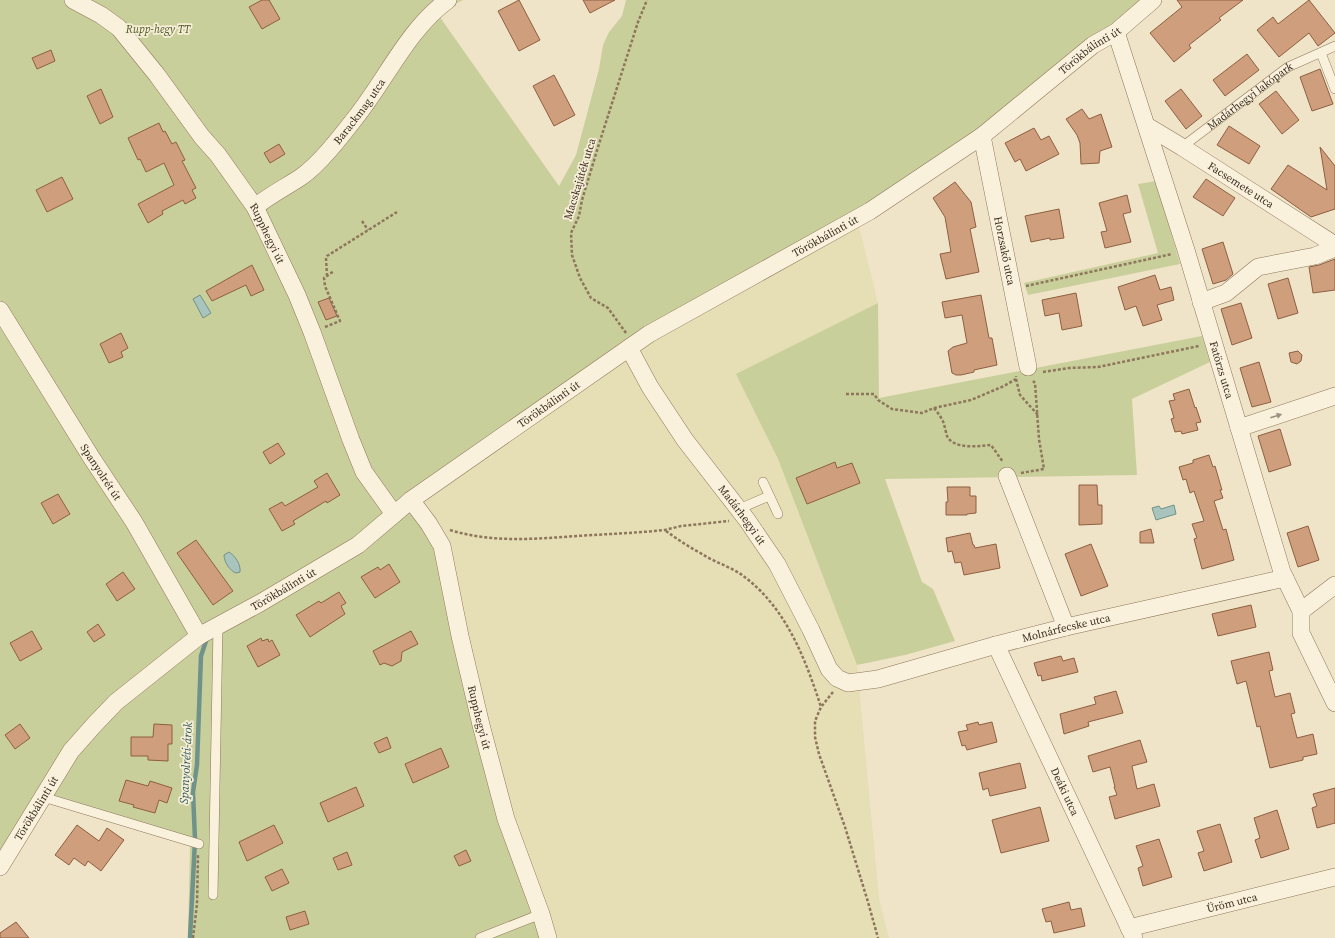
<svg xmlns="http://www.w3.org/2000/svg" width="1335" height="938" font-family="'Source Serif 4',serif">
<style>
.farmland{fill:#e6deb5}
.green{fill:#c9cf9b}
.water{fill:#a9c4bc;stroke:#6f938a}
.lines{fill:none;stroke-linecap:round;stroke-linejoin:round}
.stream{stroke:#6f938a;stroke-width:4.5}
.building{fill:#cf9f7d;stroke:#8d5f41}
.lane-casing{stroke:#8d765c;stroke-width:10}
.street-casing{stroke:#8d765c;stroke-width:18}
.path{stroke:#8d765c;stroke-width:2.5;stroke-dasharray:3 2;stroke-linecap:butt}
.lane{stroke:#faf1dc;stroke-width:9}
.street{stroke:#faf1dc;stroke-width:17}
.oneway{fill:#9c907e}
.labels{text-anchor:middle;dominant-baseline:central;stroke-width:3.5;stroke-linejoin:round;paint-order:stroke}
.park-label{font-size:11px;font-style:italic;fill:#4d5a26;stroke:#f7eed8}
.street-label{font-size:11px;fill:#3d2e20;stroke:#f7eed8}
.water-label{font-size:12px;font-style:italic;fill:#2f5d5a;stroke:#f7eed8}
</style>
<rect width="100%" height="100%" fill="#f0e4c8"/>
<path class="farmland" d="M 857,218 L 878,303 L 737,374 L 778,459 L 857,665 L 879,898 L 889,938 L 548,938 L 411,500 L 629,348 Z"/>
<path class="green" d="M 0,0 L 463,0 L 437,13 L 559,186 L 576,155 L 599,69 L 603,45 L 609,32 L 622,16 L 626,0 L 1153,0 L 982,136 L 649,334 L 411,500 L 429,524 L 548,938 L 188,938 L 190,845 L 50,801 L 0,872 Z
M 1156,181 L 1180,264 L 1028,295 L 1024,283 L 1158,253 L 1138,184 Z
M 878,303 L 879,398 L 1202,336 L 1210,362 L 1132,399 L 1137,475 L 885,479 L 922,582 L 933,589 L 955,641 L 905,655 L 857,665 L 778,459 L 736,374 Z"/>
<path class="water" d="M 200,295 L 211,313 L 203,318 L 193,299 Z
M 1174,505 L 1176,514 L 1156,520 L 1152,508 L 1159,506 L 1161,509 Z
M 229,552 C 235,556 241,564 240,572 L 236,573 C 230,571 224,562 224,555 Z"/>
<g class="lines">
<path class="stream" d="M 190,938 L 195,840 L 193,792 L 197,765 L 201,656 L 207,638"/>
</g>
<path class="building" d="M 262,0 L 269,0 L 280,19 L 262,29 L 249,7 Z
M 519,0 L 540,40 L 519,51 L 498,11 Z
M 583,0 L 615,0 L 590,13 Z
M 1177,0 L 1243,0 L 1219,18 L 1221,20 L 1189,45 L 1191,48 L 1174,62 L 1150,33 L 1182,7 Z
M 1309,0 L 1335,33 L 1318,46 L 1309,33 L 1279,57 L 1257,30 L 1273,17 L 1278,24 Z
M 51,50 L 55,61 L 37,69 L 32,58 Z
M 1247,54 L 1259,70 L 1225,96 L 1213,80 Z
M 1320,69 L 1333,104 L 1312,111 L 1300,77 Z
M 554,75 L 575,115 L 554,126 L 533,86 Z
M 101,89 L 113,117 L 100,124 L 87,96 Z
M 1181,89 L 1202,116 L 1186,129 L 1165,101 Z
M 1276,91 L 1299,120 L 1282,134 L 1259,104 Z
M 1082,109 L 1089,119 L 1101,114 L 1112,147 L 1100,151 L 1099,163 L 1081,164 L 1080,143 L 1077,135 L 1066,119 Z
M 159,123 L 163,132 L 165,131 L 172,144 L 176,142 L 185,160 L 182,161 L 196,188 L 192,190 L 196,198 L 185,204 L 183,200 L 162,211 L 163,214 L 148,223 L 138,204 L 174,185 L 164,163 L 146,172 L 140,159 L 138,160 L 128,138 Z
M 1229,126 L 1260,146 L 1249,164 L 1217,145 Z
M 1034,128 L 1041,140 L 1049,136 L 1059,154 L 1026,171 L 1020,159 L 1015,162 L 1005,143 Z
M 279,144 L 285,154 L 270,163 L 264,153 Z
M 1320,147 L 1335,166 L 1335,209 L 1311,217 L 1271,189 L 1288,165 L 1327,190 Z
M 62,177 L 73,199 L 47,212 L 36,190 Z
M 1206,179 L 1235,198 L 1223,216 L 1193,197 Z
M 955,182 L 971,202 L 976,227 L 970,229 L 979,272 L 946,279 L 940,254 L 951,252 L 945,217 L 933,198 Z
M 1127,195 L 1131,212 L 1123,214 L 1131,242 L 1105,248 L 1101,232 L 1107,231 L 1099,203 Z
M 1059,209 L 1064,238 L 1050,240 L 1050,238 L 1031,242 L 1025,216 Z
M 1223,242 L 1233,274 L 1226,280 L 1213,284 L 1202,249 Z
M 1335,259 L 1335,290 L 1313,293 L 1309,267 L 1319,265 Z
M 252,265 L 264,290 L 251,296 L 246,285 L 212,301 L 206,291 Z
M 1155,275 L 1160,290 L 1171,287 L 1174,300 L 1157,305 L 1162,320 L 1143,326 L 1136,306 L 1125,310 L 1118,287 Z
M 1288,278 L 1298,313 L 1278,319 L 1268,284 Z
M 1076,293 L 1082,326 L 1062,330 L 1059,313 L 1045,316 L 1042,300 Z
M 981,295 L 989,338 L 992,338 L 997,365 L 974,370 L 974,372 L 961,375 L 956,375 L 952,373 L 948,351 L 953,347 L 967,343 L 962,315 L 945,318 L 942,302 Z
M 329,298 L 337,316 L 326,320 L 318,302 Z
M 1241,303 L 1252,338 L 1232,345 L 1221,309 Z
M 121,333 L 128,348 L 121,352 L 123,357 L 109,363 L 100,344 Z
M 1298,351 L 1302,355 L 1301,361 L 1297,364 L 1291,362 L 1289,353 Z
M 1259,362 L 1271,402 L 1252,407 L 1240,368 Z
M 1189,389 L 1195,408 L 1196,407 L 1201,422 L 1196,423 L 1198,430 L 1182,434 L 1181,431 L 1175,432 L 1171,419 L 1174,418 L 1169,401 L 1175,400 L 1173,394 Z
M 1280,429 L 1291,465 L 1269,472 L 1258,436 Z
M 278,443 L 285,454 L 270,464 L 263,452 Z
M 1209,455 L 1213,467 L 1215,466 L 1222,490 L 1220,490 L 1223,498 L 1214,501 L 1223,530 L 1226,529 L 1234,560 L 1202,569 L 1194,539 L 1197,538 L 1192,524 L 1204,521 L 1194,491 L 1190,493 L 1186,479 L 1183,480 L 1179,467 L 1193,463 L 1193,460 Z
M 835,462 L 837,468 L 852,463 L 860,483 L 807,504 L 796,478 Z
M 327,473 L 340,495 L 327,503 L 326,501 L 293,521 L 295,524 L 282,531 L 269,509 L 282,502 L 285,506 L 318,487 L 314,481 Z
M 1079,485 L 1097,485 L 1098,505 L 1102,505 L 1102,524 L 1079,525 Z
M 947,487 L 970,487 L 970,496 L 976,496 L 976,513 L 967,514 L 967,515 L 946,515 L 946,502 L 948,502 Z
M 58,494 L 70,514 L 53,524 L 41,503 Z
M 1308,526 L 1319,560 L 1298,567 L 1287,533 Z
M 1151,529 L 1154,543 L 1140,543 L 1140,532 Z
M 970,533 L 973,545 L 974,545 L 975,548 L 996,544 L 1000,568 L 964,575 L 961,562 L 955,563 L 952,551 L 948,552 L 946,538 Z
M 196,540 L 233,591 L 213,605 L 177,553 Z
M 1091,544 L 1108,586 L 1081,596 L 1065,554 Z
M 389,564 L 400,582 L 375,598 L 361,577 L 378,567 L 380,570 Z
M 123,572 L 135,589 L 117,601 L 106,584 Z
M 339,592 L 346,603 L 341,606 L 345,614 L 310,637 L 296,615 L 319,601 L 321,603 Z
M 1251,605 L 1256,627 L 1218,636 L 1212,614 Z
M 98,624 L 105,635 L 94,642 L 87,632 Z
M 32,631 L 42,649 L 20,661 L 10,643 Z
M 411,631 L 418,644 L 402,652 L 401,661 L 392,666 L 384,663 L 380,665 L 373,651 Z
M 261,638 L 262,641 L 268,639 L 269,642 L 272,640 L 280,655 L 258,667 L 247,646 Z
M 1269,652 L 1273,670 L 1269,671 L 1275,697 L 1290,693 L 1295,713 L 1291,714 L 1297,738 L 1313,734 L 1317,754 L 1303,757 L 1303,760 L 1270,768 L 1260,726 L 1257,727 L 1246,681 L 1237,684 L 1231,661 Z
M 1061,656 L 1063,661 L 1074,658 L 1078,672 L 1042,681 L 1041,675 L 1038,676 L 1034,663 Z
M 1116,691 L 1123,713 L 1088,722 L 1089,726 L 1064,734 L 1060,714 L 1096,704 L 1094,697 Z
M 978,722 L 979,725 L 992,722 L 997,742 L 967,750 L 965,745 L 962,746 L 958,732 L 968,730 L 966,725 Z
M 20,724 L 30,738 L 15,749 L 5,735 Z
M 154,724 L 172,725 L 172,744 L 168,744 L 168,761 L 148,760 L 148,756 L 131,756 L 131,737 L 153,737 Z
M 387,737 L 391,748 L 379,753 L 374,743 Z
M 1140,740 L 1147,762 L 1132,766 L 1137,789 L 1154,784 L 1160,806 L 1115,819 L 1109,797 L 1117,795 L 1114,787 L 1115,787 L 1110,767 L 1093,772 L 1088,756 Z
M 441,748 L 449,767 L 413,783 L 405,764 Z
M 1020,763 L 1026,788 L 990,796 L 988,788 L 983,790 L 979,773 Z
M 126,780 L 148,786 L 150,781 L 172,788 L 167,803 L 159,800 L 155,813 L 133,807 L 134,805 L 119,801 Z
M 356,787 L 364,806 L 328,822 L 320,803 Z
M 1335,788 L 1335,823 L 1317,828 L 1312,808 L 1317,806 L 1313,794 Z
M 1040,807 L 1049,841 L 1001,853 L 992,820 Z
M 1277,810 L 1289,849 L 1261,858 L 1255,840 L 1260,838 L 1254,818 Z
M 1220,824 L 1232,862 L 1204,871 L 1198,853 L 1204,851 L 1197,831 Z
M 77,825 L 99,841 L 107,828 L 124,840 L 101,871 L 88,861 L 85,866 L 74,858 L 69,865 L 55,855 Z
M 274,825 L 283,843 L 247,861 L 239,842 Z
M 1159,839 L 1172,877 L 1143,886 L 1138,868 L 1143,866 L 1136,846 Z
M 466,850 L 471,861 L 459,866 L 454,856 Z
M 347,852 L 352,865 L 338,870 L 333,858 Z
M 282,869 L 289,883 L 272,891 L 265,877 Z
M 1069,902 L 1071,910 L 1081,908 L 1085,926 L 1054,933 L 1051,921 L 1046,922 L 1042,909 Z
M 305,911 L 309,924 L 290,930 L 286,917 Z
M 16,922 L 29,938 L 0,938 L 0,933 Z"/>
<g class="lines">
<defs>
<g id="lane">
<path d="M 1321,53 L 1335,89"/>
<path id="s1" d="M 1182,147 L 1288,67 L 1335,46"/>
<path d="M 763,482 L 778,514"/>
<path d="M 739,509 L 769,496"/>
<path d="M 43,797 L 199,844"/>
<path d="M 213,895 L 218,626"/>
<path d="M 480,938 L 541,914"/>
</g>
<g id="street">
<path id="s2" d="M 73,0 L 101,15 L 119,28 L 157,75 L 202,137 L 218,155 L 255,207 L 297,295 L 312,332 L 351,440 L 364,472 L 394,514"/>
<path id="s3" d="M 1116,32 L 1186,250 L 1282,572 L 1301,611 L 1301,633 L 1335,703"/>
<path id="s4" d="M 1147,126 L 1182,147 L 1335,245"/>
<path id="s5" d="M 982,136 L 1028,367"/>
<path id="s6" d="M 255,207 C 270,195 286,187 301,177 C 320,164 342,135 356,117 C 387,78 408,29 448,0"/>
<path d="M 1201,302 L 1226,293 L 1258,267 L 1315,256 L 1335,248"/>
<path id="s7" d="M 0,310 L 91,457 L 134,522 L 199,636"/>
<path id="s8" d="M 629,348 L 650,387 L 685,440 L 747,520 L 777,564 L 811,630 L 829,669 L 837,678 L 848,683 L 878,679 L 996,645 L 1066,627 L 1285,578"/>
<path d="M 1239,428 L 1335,396"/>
<path d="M 1007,476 L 1066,627"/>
<path id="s9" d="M 411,500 L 429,524 L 442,546 L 460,636 L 481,725 L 506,819 L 541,914 L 548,938"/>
<path d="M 1301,611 L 1335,585"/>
<path id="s10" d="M 996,645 L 1134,938"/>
<path id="s11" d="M 0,867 L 71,751 L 94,725 L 116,702 L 199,636 L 260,603 L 358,545 L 411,500 L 649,334 L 870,211 L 982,136 L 1093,45 L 1116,32 L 1153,0"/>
<path id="s12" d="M 1129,928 L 1335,877"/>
</g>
</defs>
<use href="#lane" class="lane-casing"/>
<use href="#street" class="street-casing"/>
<path class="path" d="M 362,221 L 368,230
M 327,276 L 326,258 L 327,256 L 397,212
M 1026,286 L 1172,254
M 325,327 L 340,321 L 325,286 L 324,278 L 334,271
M 626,333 L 608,308 L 591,298 L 580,278 L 572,255 L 571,233 L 579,216 L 582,200 L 599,144 L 638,22 L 647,0
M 1043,372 L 1069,368 L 1098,367 L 1199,346
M 1016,379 L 1020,395 L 1038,415
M 846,394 L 874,394 L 878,400 L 892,409 L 922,413 L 934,408 L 971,400 L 1004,386 L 1016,379 L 1016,376
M 934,408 C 938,413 942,418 944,424 C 945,428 946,433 947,436 C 954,450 979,446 991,445 L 1003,462
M 1021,473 L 1044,469 L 1039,439 L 1035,383 L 1033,381
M 450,530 C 492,543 535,539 577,536 C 607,534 636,533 665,530 L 681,526 L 729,521
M 666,531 C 677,539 689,547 702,554 C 714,562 731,567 742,575 C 786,607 805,658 821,707
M 833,692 L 821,707 L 815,721 L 815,737 L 819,754 L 845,827 L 868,902 L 878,938
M 193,938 L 197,904 L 198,855"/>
<use href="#lane" class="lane"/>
<use href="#street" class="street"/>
</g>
<defs><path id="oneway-solid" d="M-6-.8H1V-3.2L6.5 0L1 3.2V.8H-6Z"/></defs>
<use class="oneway" href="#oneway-solid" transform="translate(1276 416) rotate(-18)"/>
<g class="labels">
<g class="park-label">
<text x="158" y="29">Rupp-hegy TT</text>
</g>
<g class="street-label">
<text stroke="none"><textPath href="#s11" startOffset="1377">Törökbálinti út</textPath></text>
<text stroke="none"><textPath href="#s1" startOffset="85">Madárhegyi lakópark</textPath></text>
<text stroke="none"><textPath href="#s6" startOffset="143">Barackmag utca</textPath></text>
<text transform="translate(580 179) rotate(-73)">Macskajáték utca</text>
<text stroke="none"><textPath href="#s4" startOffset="111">Facsemete utca</textPath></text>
<text stroke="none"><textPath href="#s2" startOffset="308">Rupphegyi út</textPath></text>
<text stroke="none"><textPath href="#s11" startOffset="1053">Törökbálinti út</textPath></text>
<text stroke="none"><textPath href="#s5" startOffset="117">Horzsakő utca</textPath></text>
<text stroke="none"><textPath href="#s3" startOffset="354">Fatörzs utca</textPath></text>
<text stroke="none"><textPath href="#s11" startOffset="729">Törökbálinti út</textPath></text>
<text stroke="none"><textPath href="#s7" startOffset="191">Spanyolrét út</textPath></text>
<text stroke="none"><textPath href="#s8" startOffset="202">Madárhegyi út</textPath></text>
<text stroke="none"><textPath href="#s11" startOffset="405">Törökbálinti út</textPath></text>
<text stroke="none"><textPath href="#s8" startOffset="629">Molnárfecske utca</textPath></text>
<text stroke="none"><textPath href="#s9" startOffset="231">Rupphegyi út</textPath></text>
<text stroke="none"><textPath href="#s10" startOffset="162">Deáki utca</textPath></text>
<text stroke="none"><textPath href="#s11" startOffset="69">Törökbálinti út</textPath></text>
<text stroke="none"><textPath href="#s12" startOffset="106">Üröm utca</textPath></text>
</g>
<g class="water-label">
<text transform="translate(186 763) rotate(-87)">Spanyolréti-árok</text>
</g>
</g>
</svg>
